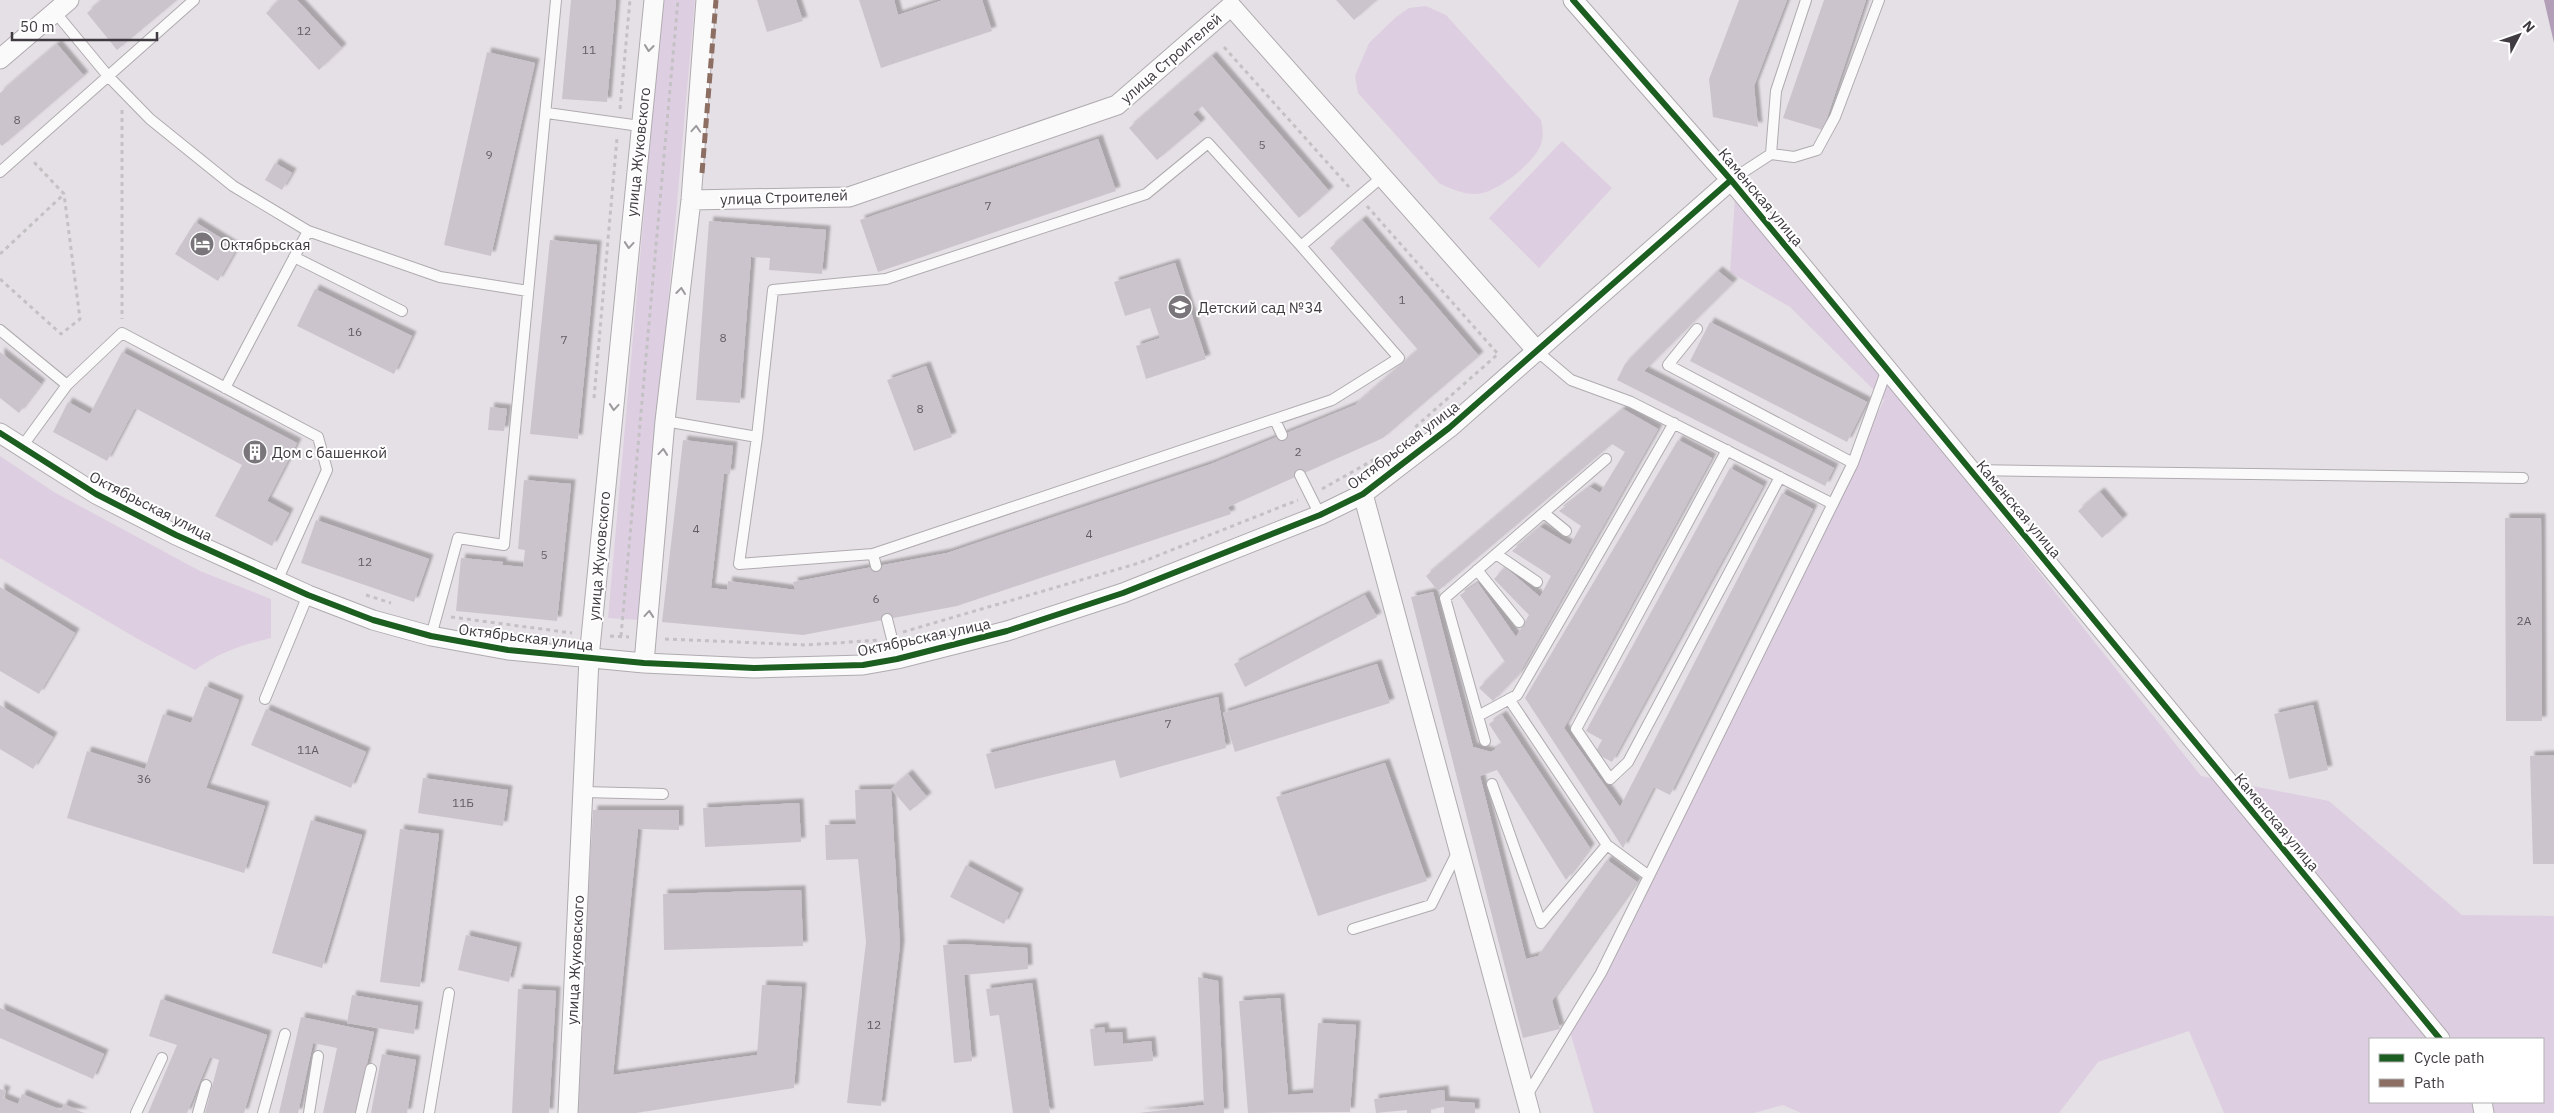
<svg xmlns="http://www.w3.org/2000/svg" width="2554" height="1113" font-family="'IBM Plex Sans',sans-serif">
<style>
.green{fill:#decee1;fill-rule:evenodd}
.water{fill:#b39eb8}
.building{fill:#ccc4cd;filter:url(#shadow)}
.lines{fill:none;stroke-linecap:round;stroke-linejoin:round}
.lane-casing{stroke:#afabaf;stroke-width:12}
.street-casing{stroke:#afabaf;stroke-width:21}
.path{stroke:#c3c1c4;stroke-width:3;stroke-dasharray:4 4;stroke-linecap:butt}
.lane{stroke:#fbfafb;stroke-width:10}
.street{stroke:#fbfafb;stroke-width:19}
.quiet{stroke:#8d6e63;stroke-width:5;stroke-dasharray:10 5;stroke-linecap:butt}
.cycleway-casing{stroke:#fff;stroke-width:9}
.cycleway{stroke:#1b5e20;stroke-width:6}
.oneway{stroke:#9d9a9e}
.labels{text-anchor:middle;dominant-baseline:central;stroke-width:4;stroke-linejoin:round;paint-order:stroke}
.number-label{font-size:12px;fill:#625d63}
.street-label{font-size:15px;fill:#3f3b40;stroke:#fff}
.poi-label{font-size:15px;fill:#3f3b40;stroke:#fff;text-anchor:start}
</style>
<defs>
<filter id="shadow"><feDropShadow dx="4.5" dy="-4.5" stdDeviation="1" flood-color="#0004"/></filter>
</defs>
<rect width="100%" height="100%" fill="#e5e0e5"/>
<path class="green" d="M 663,0 L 695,0 L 640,620 L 608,618 Z
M 1426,6 L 1446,15 L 1541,120 C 1543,129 1544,138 1540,147 C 1532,164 1496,194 1476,194 C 1462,194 1451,189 1439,183 L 1358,93 L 1355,76 L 1369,43 L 1396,17 L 1409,8 Z
M 1562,141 L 1612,188 L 1539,268 L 1489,218 Z
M 1735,198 L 1981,499 L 2201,776 L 2329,801 L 2462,915 L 2554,916 L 2554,1113 L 2224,1113 L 2189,1031 L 2098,1062 L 2059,1113 L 1801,1113 L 1783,1105 L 1754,1113 L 1594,1113 L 1571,1035 L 1884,400 L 1790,307 L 1730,272 ZM 2370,1039 L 2543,1039 L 2543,1102 L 2370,1102 Z
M 0,456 L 54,492 L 200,571 L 271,599 L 271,638 C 242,645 220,652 195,670 L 136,638 L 0,558 Z"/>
<path class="water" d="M 2544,0 L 2554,0 L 2554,43 Z"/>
<path class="building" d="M 102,0 L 177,0 L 117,50 L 87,13 Z
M 279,0 L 297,0 L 342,48 L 319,70 L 266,13 Z
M 571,0 L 616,0 L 607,102 L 562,99 Z
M 757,0 L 796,0 L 803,21 L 767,32 Z
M 859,0 L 894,0 L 898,15 L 943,0 L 982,0 L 992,31 L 881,68 Z
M 1336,0 L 1377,0 L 1354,20 Z
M 1739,0 L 1787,0 L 1754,86 L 1758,127 L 1713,117 L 1709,79 Z
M 1824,0 L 1866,0 L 1823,130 L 1783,118 Z
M 57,44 L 84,76 L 2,146 L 0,144 L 0,93 Z
M 487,52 L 535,63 L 491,256 L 444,245 Z
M 1212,56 L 1329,191 L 1299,218 L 1202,106 L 1193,114 L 1201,123 L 1157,160 L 1129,128 Z
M 1098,139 L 1116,191 L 878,272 L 860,220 Z
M 275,163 L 292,173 L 282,190 L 265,180 Z
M 1362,220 L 1479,356 L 1383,438 L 1228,507 L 1231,514 L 957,606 L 803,635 L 662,622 L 683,440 L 733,446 L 730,474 L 724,474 L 711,588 L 727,590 L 728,581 L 795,590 L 793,582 L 947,553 L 1211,464 L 1355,405 L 1418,350 L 1330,248 Z
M 709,221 L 826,230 L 822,274 L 769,270 L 770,258 L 751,257 L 740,403 L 696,400 Z
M 195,222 L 237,248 L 218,281 L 175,254 Z
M 550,240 L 597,245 L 578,439 L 530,434 Z
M 1175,263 L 1206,359 L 1146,379 L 1136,346 L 1160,338 L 1150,308 L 1125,316 L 1114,282 Z
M 1718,271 L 1733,283 L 1644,371 L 1834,468 L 1825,486 L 1617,380 L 1625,364 Z
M 315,289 L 412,336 L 394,374 L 297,326 Z
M 1710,322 L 1867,402 L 1847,442 L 1690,361 Z
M 0,352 L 41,384 L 19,413 L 0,398 Z
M 122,352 L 297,443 L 267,501 L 289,513 L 272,546 L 215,516 L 242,465 L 135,408 L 107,461 L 53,432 L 68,402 L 90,414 Z
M 926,366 L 952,437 L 914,451 L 887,380 Z
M 490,407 L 507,409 L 504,431 L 488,430 Z
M 1623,409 L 1658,429 L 1519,674 L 1493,701 L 1479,688 L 1505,662 L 1460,595 L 1478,583 L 1516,637 L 1529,615 L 1494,579 L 1505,567 L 1540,597 L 1551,576 L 1512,551 L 1540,527 L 1570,545 L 1581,526 L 1559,511 L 1590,487 L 1600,493 L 1625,452 L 1612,444 L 1438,591 L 1426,576 Z
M 1678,440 L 1712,458 L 1564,728 L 1620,807 L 1782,493 L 1813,509 L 1670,795 L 1654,787 L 1623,848 L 1525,698 Z
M 1730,468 L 1763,486 L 1612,762 L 1595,753 L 1602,740 L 1586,731 Z
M 524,480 L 571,484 L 557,621 L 456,611 L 461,558 L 503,562 L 502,565 L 523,567 L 525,550 L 518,549 Z
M 2100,492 L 2123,519 L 2102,538 L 2078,511 Z
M 2505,518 L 2541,518 L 2542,721 L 2506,721 Z
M 316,520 L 429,559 L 414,602 L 301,563 Z
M 0,587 L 75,633 L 39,694 L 0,671 Z
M 1433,592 L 1473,747 L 1491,752 L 1502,744 L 1489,724 L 1502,715 L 1590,848 L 1566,880 L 1497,770 L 1480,776 L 1526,959 L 1538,956 L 1607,860 L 1637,882 L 1552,1001 L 1560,1029 L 1523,1038 L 1411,597 Z
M 1365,595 L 1377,617 L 1245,687 L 1234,664 Z
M 1377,664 L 1390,703 L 1235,752 L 1223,713 Z
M 205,686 L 239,700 L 206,788 L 265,806 L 244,873 L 67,818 L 87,751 L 145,769 L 163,714 L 191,723 Z
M 1218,697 L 1226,748 L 1120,778 L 1115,760 L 995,789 L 986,754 Z
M 0,705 L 53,737 L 33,769 L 0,749 Z
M 2313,705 L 2328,770 L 2289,779 L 2274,714 Z
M 266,709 L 366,752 L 351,788 L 251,745 Z
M 2554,755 L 2554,864 L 2533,864 L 2530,756 Z
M 1385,763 L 1427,881 L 1318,916 L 1276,797 Z
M 908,774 L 927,797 L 910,811 L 891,789 Z
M 423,778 L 508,790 L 503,826 L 418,813 Z
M 891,789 L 900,945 L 881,1106 L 847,1103 L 866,942 L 858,859 L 826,860 L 825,825 L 856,824 L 855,790 Z
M 799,803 L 801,842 L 705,847 L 703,808 Z
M 593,810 L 679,810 L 679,830 L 638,829 L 613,1075 L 757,1055 L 762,985 L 802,987 L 794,1088 L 636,1113 L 576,1113 Z
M 311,820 L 362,835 L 322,968 L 272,953 Z
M 400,829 L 439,834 L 420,987 L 380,982 Z
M 966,865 L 1019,893 L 1004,924 L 950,897 Z
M 801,890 L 803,946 L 664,950 L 663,894 Z
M 466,935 L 517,947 L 509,982 L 458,970 Z
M 959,944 L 1027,948 L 1028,969 L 964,975 L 972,1061 L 954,1063 L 943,945 Z
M 1198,977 L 1218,981 L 1224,1113 L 1139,1113 L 1204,1105 Z
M 1032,983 L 1050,1113 L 1013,1113 L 999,1015 L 990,1016 L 986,989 Z
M 518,989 L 556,991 L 549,1113 L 512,1113 Z
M 352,995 L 418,1006 L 414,1034 L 347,1023 Z
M 1280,998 L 1288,1095 L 1313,1093 L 1318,1023 L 1356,1025 L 1350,1112 L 1248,1113 L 1239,1001 Z
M 161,999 L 267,1035 L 244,1113 L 205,1113 L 219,1060 L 210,1057 L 187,1113 L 148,1113 L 177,1045 L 149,1036 Z
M 0,1008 L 104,1054 L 93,1079 L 0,1038 Z
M 301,1017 L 374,1032 L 356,1113 L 323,1113 L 337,1048 L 313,1043 L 298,1113 L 279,1113 Z
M 1104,1027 L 1105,1033 L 1122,1032 L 1123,1044 L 1151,1041 L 1153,1061 L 1094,1066 L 1090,1029 Z
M 382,1054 L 416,1060 L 407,1113 L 371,1113 Z
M 0,1089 L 6,1091 L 3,1098 L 18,1104 L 22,1094 L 61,1110 L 64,1104 L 84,1113 L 0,1113 Z
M 1444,1090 L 1445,1101 L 1475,1103 L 1475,1113 L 1444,1113 L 1444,1107 L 1431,1109 L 1431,1113 L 1407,1113 L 1407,1110 L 1376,1113 L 1374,1099 Z"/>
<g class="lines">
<defs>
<path id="lane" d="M 55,12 L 108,76 L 150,119 L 233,186 L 308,231 L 440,277 L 528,291
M 547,113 L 640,126
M 1771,154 L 1794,157 L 1817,150 L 1835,117 L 1879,0
M 0,172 L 194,0
M 1731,180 L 1771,154 L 1776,91 L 1806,0
M 294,257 L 402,311
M 1697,329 L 1668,365 L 1853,463
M 0,330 L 67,385 L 122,333 L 318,437 L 327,470 L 277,581
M 1538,352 L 1571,380 L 1631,402 L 1833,504
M 225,388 L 308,231
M 1275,420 L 1282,435
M 665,421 L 757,437 L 739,564 L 873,554 L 1332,400 L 1399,358 L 1301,246
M 757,437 L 773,290 L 886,279 L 1146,194 L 1208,143 L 1301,246 L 1382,177
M 21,448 L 67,385
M 1727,450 L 1576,729 L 1610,779 L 1628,762 L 1780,477
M 1971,470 L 2523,478
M 1300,475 L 1320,515
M 1544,513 L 1566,531
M 873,554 L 876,566
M 1496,554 L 1537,582
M 1477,570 L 1519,622
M 887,619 L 897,659
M 431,636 L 458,538 L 504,545 L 556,0
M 265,699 L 308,595
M 1478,716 L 1517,695 L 1674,423
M 1485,741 L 1445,598 L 1606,459
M 1492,784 L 1541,923 L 1607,845 L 1509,699
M 583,792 L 663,794
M 1649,876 L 1853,463 L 1887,369
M 1353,929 L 1431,905 L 1458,851
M 1526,1097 L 1601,973 L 1649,876 L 1607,845
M 136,1113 L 162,1058
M 198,1113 L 206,1085
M 263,1113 L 285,1034
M 309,1113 L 318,1056
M 361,1113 L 371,1069
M 429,1113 L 449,993"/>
<path id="street" d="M 1573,0 L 1731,180 L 2440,1039
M 0,59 L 69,0
M 691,200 L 849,197 L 1117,105 L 1231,6 L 1538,352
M 0,433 L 96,494 L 176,535 L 308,595 L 373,620 L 431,636 L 508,650 L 644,663 L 754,668 L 863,665 L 897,659 L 1007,631 L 1123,593 L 1320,515 L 1363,494 L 1449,428 L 1731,180
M 1363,494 L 1530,1113
M 644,663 L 665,421 L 691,200 L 706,0
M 2482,1102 L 2484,1113
M 568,1113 L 589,658 L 654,0"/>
</defs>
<use href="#lane" class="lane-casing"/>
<use href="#street" class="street-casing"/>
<path class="path" d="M 1224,47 L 1349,187
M 620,109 L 630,0
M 122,110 L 122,319
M 1367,206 L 1498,354 L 1413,429
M 0,254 L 63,195
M 0,279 L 61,334 L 80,319 L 64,194 L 33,161
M 594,398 L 617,138
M 1322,489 L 1375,459
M 366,595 L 391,603
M 451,617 L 572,633
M 903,632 L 1139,563 L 1298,500
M 610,636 L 629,637
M 621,636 L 678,0
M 665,639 L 807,645 L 879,640"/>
<use href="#lane" class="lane"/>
<use href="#street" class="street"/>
<path class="quiet" d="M 702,173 L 716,0"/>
<defs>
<path id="cycleway" d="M 1573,0 L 1731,180 L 2440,1039
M 0,433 L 96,494 L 176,535 L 308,595 L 373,620 L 431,636 L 508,650 L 644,663 L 754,668 L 863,665 L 897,659 L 1007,631 L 1123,593 L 1320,515 L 1363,494 L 1449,428 L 1731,180"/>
</defs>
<use href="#cycleway" class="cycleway-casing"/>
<use href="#cycleway" class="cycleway"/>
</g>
<defs><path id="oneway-chevron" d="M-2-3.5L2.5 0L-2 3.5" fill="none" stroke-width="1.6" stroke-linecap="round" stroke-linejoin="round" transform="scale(1.25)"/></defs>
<g class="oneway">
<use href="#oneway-chevron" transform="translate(649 48) rotate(96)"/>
<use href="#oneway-chevron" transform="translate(696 129) rotate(-86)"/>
<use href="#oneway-chevron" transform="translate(629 245) rotate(95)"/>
<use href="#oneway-chevron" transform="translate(681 291) rotate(-83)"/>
<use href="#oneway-chevron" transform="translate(614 407) rotate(95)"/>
<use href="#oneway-chevron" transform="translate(663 452) rotate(-85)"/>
<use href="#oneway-chevron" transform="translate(649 614) rotate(-85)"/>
</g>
<defs>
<symbol id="hotel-disc" viewBox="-11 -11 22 22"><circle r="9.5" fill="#79757a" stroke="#fff"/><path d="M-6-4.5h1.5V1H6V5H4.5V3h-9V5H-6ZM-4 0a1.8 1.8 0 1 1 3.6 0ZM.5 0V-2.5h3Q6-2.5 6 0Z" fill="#fff"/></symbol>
<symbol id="school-disc" viewBox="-11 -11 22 22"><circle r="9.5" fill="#79757a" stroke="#fff"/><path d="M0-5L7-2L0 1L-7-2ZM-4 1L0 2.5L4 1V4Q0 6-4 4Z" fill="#fff"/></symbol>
<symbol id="building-disc" viewBox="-11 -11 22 22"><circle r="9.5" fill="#79757a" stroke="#fff"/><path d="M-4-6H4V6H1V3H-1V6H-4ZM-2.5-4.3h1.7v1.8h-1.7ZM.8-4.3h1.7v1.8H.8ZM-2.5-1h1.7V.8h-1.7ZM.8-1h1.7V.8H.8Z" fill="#fff"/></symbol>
</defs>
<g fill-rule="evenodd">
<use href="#hotel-disc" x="188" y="230" width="28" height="28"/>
<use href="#school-disc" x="1166" y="293" width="28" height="28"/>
<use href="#building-disc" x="241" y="438" width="28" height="28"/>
</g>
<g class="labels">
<g class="number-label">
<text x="304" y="30">12</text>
<text x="589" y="49">11</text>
<text x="17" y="119">8</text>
<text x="1262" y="144">5</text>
<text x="489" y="154">9</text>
<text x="988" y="205">7</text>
<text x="1402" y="299">1</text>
<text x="355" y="331">16</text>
<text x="723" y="337">8</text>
<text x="564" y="339">7</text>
<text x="920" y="408">8</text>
<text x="1298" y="451">2</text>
<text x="696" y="528">4</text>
<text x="1089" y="533">4</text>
<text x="544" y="554">5</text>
<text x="365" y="561">12</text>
<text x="876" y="598">6</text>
<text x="2524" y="620">2А</text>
<text x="1168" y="723">7</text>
<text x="308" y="749">11А</text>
<text x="144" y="778">36</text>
<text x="463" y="802">11Б</text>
<text x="874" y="1024">12</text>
</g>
<g class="street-label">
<text transform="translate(1171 58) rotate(-41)">улица Строителей</text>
<text transform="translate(638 152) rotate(-84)">улица Жуковского</text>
<text transform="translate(784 197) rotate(-2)">улица Строителей</text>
<text transform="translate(1761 197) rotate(50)">Каменская улица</text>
<text transform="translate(1403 445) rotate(-37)">Октябрьская улица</text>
<text transform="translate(151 506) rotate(27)">Октябрьская улица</text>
<text transform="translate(2019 509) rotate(50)">Каменская улица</text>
<text transform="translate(599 556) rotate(-85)">улица Жуковского</text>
<text transform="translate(526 637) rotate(7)">Октябрьская улица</text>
<text transform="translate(924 637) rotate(-12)">Октябрьская улица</text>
<text transform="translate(2277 822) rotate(50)">Каменская улица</text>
<text transform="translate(575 960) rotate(-87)">улица Жуковского</text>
</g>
<g class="poi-label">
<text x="220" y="244">Октябрьская</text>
<text x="1198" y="307">Детский сад №34</text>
<text x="272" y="452">Дом с башенкой</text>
</g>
</g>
<rect x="2369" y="1038" width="175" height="65" fill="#ffffff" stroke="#b2b1b3"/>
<rect x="2379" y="1054" width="25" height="8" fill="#1b5e20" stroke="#b2b1b3"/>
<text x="2414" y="1063" font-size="15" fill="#3f3b40">Cycle path</text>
<rect x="2379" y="1079" width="25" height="8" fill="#8d6e63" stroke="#b2b1b3"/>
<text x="2414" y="1088" font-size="15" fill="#3f3b40">Path</text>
<g transform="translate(2519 35) rotate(49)" stroke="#ffffff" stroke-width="4" paint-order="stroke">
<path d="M0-4L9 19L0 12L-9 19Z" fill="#3f3b40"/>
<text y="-8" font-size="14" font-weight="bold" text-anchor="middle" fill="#3f3b40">N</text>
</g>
<path d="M12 32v8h145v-8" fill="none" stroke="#3f3b40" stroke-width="2.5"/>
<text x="20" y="32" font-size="15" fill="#3f3b40" stroke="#ffffff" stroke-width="4" paint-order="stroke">50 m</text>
</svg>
